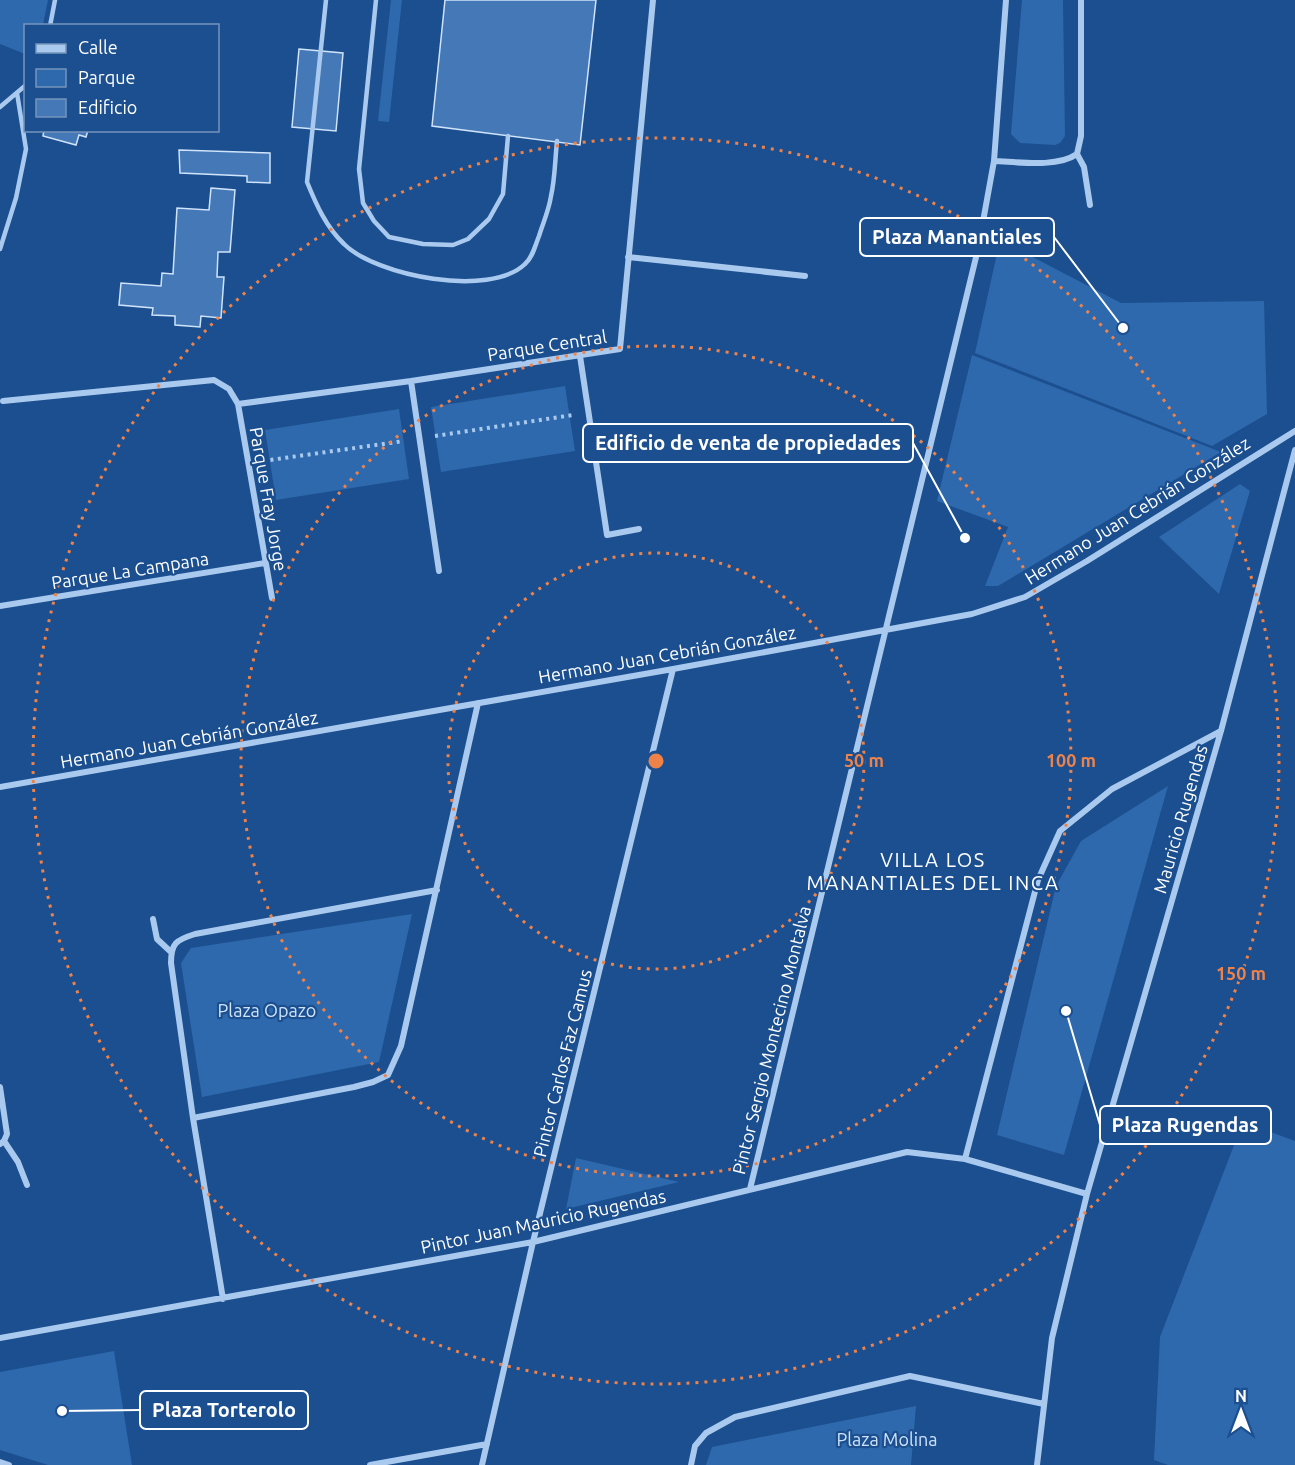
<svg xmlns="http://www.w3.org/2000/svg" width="1295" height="1465" font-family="Ubuntu,sans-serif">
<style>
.green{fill:#2e69ad}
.building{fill:#4478b7;stroke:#cfe3fa;stroke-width:1.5}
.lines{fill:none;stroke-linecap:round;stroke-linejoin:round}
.path{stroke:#a9c9ee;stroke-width:4;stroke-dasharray:3 4.5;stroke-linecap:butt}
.service{stroke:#a9c9ee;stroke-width:4.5}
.minor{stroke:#a9c9ee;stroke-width:6}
.ring{fill:none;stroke:#ee8249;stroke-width:3;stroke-dasharray:3 6}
.labels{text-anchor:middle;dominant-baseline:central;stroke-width:4.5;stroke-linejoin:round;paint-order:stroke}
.street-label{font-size:18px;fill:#fff;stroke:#1b4f8f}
.park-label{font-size:18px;fill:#cfe3fa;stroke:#1b4f8f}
.neighbourhood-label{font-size:20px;letter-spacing:1.5px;fill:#fff;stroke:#1b4f8f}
.centre{fill:#ee8249;stroke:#1b4f8f;stroke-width:3}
.ring-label{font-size:18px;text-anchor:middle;font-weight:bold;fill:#ee8249;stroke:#1b4f8f;stroke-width:4.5;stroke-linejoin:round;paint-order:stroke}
.leader{fill:none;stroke:#fff;stroke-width:2}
.callout-dot{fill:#fff;stroke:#1b4f8f;stroke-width:2}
.callout{fill:#1b4f8f;stroke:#fff;stroke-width:2}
.callout-label{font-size:20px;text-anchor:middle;font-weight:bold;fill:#fff}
</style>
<rect width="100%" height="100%" fill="#1b4f8f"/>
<path class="green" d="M 0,0 L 48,0 L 43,25 L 26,26 L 25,54 L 0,44 Z
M 391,0 L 402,0 L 389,122 L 378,121 Z
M 1022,0 L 1063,0 L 1065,136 L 1060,143 L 1055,145 L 1020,143 L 1011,134 Z
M 1000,240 L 1121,303 L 1264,301 L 1267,414 L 1212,446 L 975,353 Z
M 972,355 L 1221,452 L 998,586 L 985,586 L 1008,527 L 937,501 Z
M 565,386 L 575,451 L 441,472 L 431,407 Z
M 399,409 L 409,479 L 276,500 L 265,430 Z
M 1240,484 L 1250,491 L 1219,594 L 1159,537 Z
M 1168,786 L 1064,1155 L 997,1135 L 1056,886 L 1081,841 Z
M 412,914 L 379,1062 L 202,1097 L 181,963 L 191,948 Z
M 1243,1122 L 1295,1141 L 1295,1465 L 1168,1465 L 1154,1460 L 1160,1337 Z
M 576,1158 L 679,1182 L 566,1209 Z
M 114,1351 L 132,1465 L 48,1465 L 0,1450 L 0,1372 Z
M 916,1406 L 911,1465 L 706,1465 L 712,1447 Z"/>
<path class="building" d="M 445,0 L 596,0 L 580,145 L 432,126 Z
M 299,49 L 343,53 L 336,131 L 292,127 Z
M 44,130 L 88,130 L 86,137 L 79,135 L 76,145 L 43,136 Z
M 179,150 L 270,153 L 270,183 L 247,182 L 247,176 L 180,173 Z
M 211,188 L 235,190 L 230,252 L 218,252 L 217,277 L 224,277 L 221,318 L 201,316 L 200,327 L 175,325 L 175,316 L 152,315 L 153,308 L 119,305 L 121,283 L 161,286 L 162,273 L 173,274 L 177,208 L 209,210 Z"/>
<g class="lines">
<path class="path" d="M 435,436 L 573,415
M 263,461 L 404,441"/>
<path class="service" d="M 326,0 L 307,182 C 316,204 326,227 344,244 C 376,276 490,298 525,264 C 533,257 535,246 539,236 C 543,223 549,210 551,196 C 555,179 555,160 557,141
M 376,0 L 359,169 L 363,203 L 374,221 L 389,237 L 423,244 L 453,245 L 468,239 L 489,219 L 503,194 L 508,136
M 50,26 L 55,0
M 0,107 L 26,85
M 0,249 L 16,198 L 26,149 L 17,93"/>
<path class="minor" d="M 1077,154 L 1084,167 L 1090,205
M 994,161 C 1018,162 1057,168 1077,154 L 1081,136 L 1081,0
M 628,257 L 805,276
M 580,356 L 607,535 L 639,529
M 411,381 L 439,571
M 3,401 L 214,380 L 229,389 L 238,404 L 272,598
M 238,404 L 411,381 L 620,349 L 653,0
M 591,426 L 776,446
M 0,606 L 265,563
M 0,787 L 673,669 L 972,614 L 1025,597 L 1087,561 L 1295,431
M 153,919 L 157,939 L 171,952
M 0,1087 L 7,1134 L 4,1141 L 0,1144
M 193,1118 L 354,1087 L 373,1082 L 388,1075 L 401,1046 L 478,703
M 4,1141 L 18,1162 L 27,1185
M 965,1159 L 1038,880 L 1060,831 L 1112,789 L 1221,731
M 750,1189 L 978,249 L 994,161 L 1006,0
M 223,1299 L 193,1118 L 171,963 C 171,943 176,940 195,934 L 437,890
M 0,1338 L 533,1242 L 907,1152 L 965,1159 L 1087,1194
M 0,1462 L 9,1465
M 370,1465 L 487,1444
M 482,1465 L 533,1242 L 673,669
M 691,1465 L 695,1446 L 706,1433 L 735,1417 L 910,1376 L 1044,1404
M 1037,1465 L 1052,1338 L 1087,1194 L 1221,731 L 1295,450"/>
</g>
<g class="ring">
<circle cx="656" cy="761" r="208"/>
<circle cx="656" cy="761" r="415"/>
<circle cx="656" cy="761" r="623"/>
</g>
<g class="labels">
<g class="street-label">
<text transform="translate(547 345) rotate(-9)">Parque Central</text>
<text transform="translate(269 499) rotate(80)">Parque Fray Jorge</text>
<text transform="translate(1137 510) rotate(-32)">Hermano Juan Cebrián González</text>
<text transform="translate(130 570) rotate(-9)">Parque La Campana</text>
<text transform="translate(667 654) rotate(-10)">Hermano Juan Cebrián González</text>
<text transform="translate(189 739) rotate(-10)">Hermano Juan Cebrián González</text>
<text transform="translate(1180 819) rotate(-74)">Mauricio Rugendas</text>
<text transform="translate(771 1040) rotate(-76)">Pintor Sergio Montecino Montalva</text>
<text transform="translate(562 1063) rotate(-76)">Pintor Carlos Faz Camus</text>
<text transform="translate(543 1221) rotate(-12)">Pintor Juan Mauricio Rugendas</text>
</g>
<g class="park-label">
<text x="267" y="1010">Plaza Opazo</text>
<text x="887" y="1439">Plaza Molina</text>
</g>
<g class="neighbourhood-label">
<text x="933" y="859">VILLA LOS<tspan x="933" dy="23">MANANTIALES DEL INCA</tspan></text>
</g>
</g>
<circle cx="656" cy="761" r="9" class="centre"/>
<g class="ring-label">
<text x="864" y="767">50 m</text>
<text x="1071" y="767">100 m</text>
<text x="1241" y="980">150 m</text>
</g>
<path class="leader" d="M1123 328L1054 237M965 538L913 443M1066 1011L1100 1125M62 1411L140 1410"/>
<g class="callout-dot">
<circle cx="1123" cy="328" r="6"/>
<circle cx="965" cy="538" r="6"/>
<circle cx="1066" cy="1011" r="6"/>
<circle cx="62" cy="1411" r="6"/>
</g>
<g class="callout">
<rect x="860" y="218" width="194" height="38" rx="6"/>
<rect x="583" y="424" width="330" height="38" rx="6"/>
<rect x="1100" y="1106" width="171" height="38" rx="6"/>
<rect x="140" y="1391" width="168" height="38" rx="6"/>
</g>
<g class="callout-label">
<text x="957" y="244">Plaza Manantiales</text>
<text x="748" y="450">Edificio de venta de propiedades</text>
<text x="1185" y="1132">Plaza Rugendas</text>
<text x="224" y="1417">Plaza Torterolo</text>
</g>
<rect x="24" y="24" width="195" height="108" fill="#1b4f8f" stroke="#7695bc" stroke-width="1.5"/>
<rect x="36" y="44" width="30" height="9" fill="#a9c9ee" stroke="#7695bc" stroke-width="1.5"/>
<text x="78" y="54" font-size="18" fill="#ffffff">Calle</text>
<rect x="36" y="69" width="30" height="18" fill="#2e69ad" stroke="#7695bc" stroke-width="1.5"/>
<text x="78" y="84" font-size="18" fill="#ffffff">Parque</text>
<rect x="36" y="99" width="30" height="18" fill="#4478b7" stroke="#7695bc" stroke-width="1.5"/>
<text x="78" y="114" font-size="18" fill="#ffffff">Edificio</text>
<g transform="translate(1241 1411)" stroke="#1b4f8f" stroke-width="4.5" paint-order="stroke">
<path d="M0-4.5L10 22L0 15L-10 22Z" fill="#ffffff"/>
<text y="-9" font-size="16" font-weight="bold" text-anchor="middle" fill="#ffffff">N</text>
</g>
</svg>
